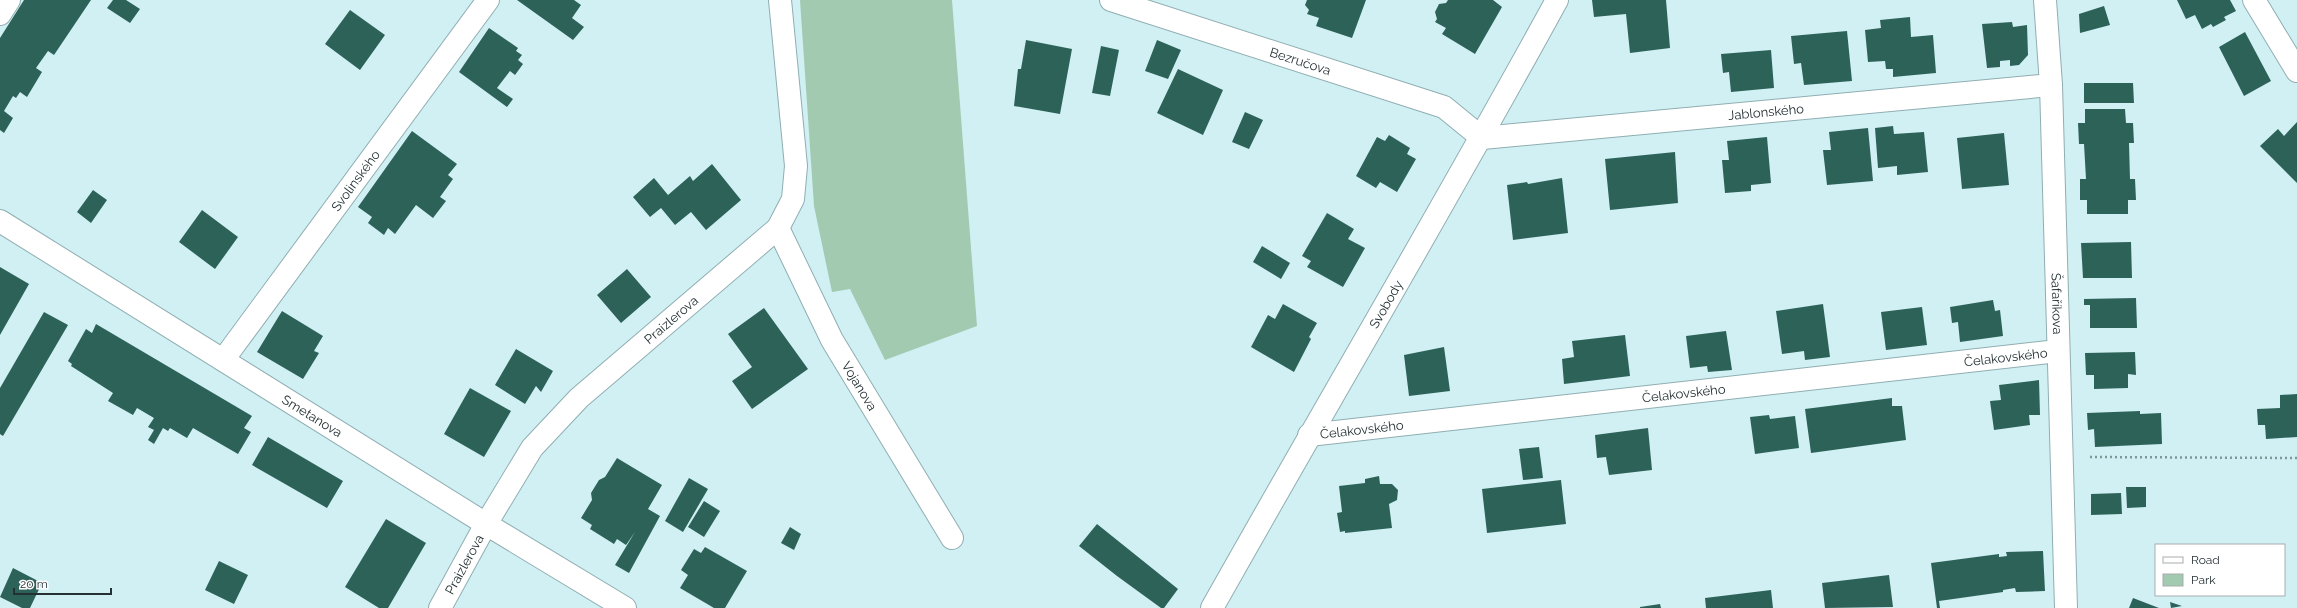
<svg xmlns="http://www.w3.org/2000/svg" width="2297" height="608" font-family="Raleway,sans-serif">
<style>
.green{fill:#a2cab1}
.building{fill:#2d6259}
.lines{fill:none;stroke-linecap:round;stroke-linejoin:round}
.minor-casing{stroke:#90aeb2;stroke-width:24}
.path{stroke:#80979a;stroke-width:2.5;stroke-dasharray:2 3;stroke-linecap:butt}
.minor{stroke:#fff;stroke-width:22}
.labels{text-anchor:middle;dominant-baseline:central;stroke-width:4;stroke-linejoin:round;paint-order:stroke}
.street-label{font-size:13px;fill:#243032;stroke:#fff}
</style>
<rect width="100%" height="100%" fill="#d0f0f4"/>
<path class="green" d="M 800,0 L 952,0 L 977,326 L 885,360 L 850,289 L 832,292 L 814,206 Z"/>
<path class="building" d="M 24,0 L 91,0 L 54,55 L 48,51 L 36,68 L 42,72 L 27,97 L 20,92 L 16,98 L 13,96 L 4,111 L 13,118 L 4,133 L 0,130 L 0,38 Z
M 113,0 L 126,0 L 140,9 L 130,23 L 107,8 Z
M 517,0 L 574,0 L 581,5 L 572,18 L 584,27 L 573,40 Z
M 1307,0 L 1366,0 L 1352,38 L 1316,26 L 1319,18 L 1307,14 L 1309,10 L 1305,5 Z
M 1448,0 L 1493,0 L 1502,7 L 1475,54 L 1442,34 L 1446,28 L 1435,22 L 1437,19 L 1435,12 L 1439,4 L 1446,3 Z
M 1592,0 L 1666,0 L 1670,48 L 1630,53 L 1626,14 L 1594,17 Z
M 2177,0 L 2230,0 L 2236,11 L 2224,17 L 2226,20 L 2213,27 L 2211,24 L 2202,29 L 2195,15 L 2186,19 Z
M 2104,6 L 2110,25 L 2080,33 L 2079,14 Z
M 350,10 L 385,35 L 360,70 L 325,44 Z
M 1910,17 L 1911,37 L 1933,35 L 1936,73 L 1893,77 L 1893,69 L 1886,69 L 1885,61 L 1868,62 L 1865,30 L 1881,28 L 1880,20 Z
M 2012,22 L 2013,27 L 2027,25 L 2028,55 L 2019,65 L 2010,66 L 2010,60 L 2000,61 L 2000,67 L 1987,68 L 1982,24 Z
M 489,28 L 518,48 L 516,51 L 522,55 L 518,60 L 523,64 L 515,75 L 510,71 L 497,88 L 513,99 L 507,107 L 459,72 Z
M 1847,31 L 1852,81 L 1804,85 L 1801,63 L 1794,64 L 1791,36 Z
M 2245,32 L 2271,81 L 2244,96 L 2219,47 Z
M 1026,40 L 1072,49 L 1060,114 L 1014,106 L 1018,69 L 1021,69 Z
M 1157,40 L 1181,50 L 1168,79 L 1145,71 Z
M 1101,46 L 1119,50 L 1110,96 L 1092,93 Z
M 1771,50 L 1774,88 L 1731,92 L 1729,72 L 1723,73 L 1721,54 Z
M 1178,69 L 1223,90 L 1203,135 L 1157,113 Z
M 2084,83 L 2133,83 L 2134,103 L 2084,103 Z
M 2085,109 L 2125,109 L 2126,123 L 2133,123 L 2134,143 L 2129,143 L 2130,179 L 2135,179 L 2136,200 L 2128,200 L 2128,214 L 2087,214 L 2087,200 L 2080,200 L 2080,179 L 2086,179 L 2084,144 L 2079,144 L 2078,123 L 2085,123 Z
M 1245,112 L 1263,120 L 1249,149 L 1232,142 Z
M 2297,122 L 2297,183 L 2260,146 L 2278,129 L 2284,136 Z
M 1893,126 L 1894,134 L 1924,132 L 1928,172 L 1897,175 L 1897,166 L 1878,168 L 1875,128 Z
M 1868,128 L 1873,181 L 1827,185 L 1823,150 L 1831,150 L 1829,132 Z
M 412,131 L 457,164 L 448,175 L 453,179 L 440,197 L 446,201 L 433,218 L 416,205 L 395,234 L 388,228 L 384,235 L 368,223 L 372,217 L 358,207 Z
M 2004,133 L 2009,185 L 1962,189 L 1957,138 Z
M 1389,135 L 1410,148 L 1407,154 L 1416,159 L 1397,192 L 1380,182 L 1376,188 L 1356,176 L 1377,137 L 1385,141 Z
M 1767,137 L 1771,183 L 1751,185 L 1751,191 L 1725,193 L 1722,160 L 1729,160 L 1727,141 Z
M 1675,152 L 1678,203 L 1610,210 L 1605,159 Z
M 712,164 L 741,200 L 706,230 L 691,212 L 675,225 L 661,208 L 650,217 L 633,197 L 654,178 L 668,195 L 690,176 L 693,181 Z
M 1562,178 L 1568,233 L 1513,240 L 1507,185 L 1527,182 L 1528,184 Z
M 93,190 L 107,200 L 91,223 L 77,212 Z
M 202,210 L 238,237 L 215,269 L 179,242 Z
M 1327,213 L 1354,229 L 1348,239 L 1365,248 L 1343,287 L 1307,267 L 1311,261 L 1302,256 Z
M 2131,242 L 2132,278 L 2083,278 L 2081,243 Z
M 1262,246 L 1290,263 L 1281,279 L 1253,262 Z
M 0,267 L 29,284 L 0,335 Z
M 627,269 L 651,297 L 621,323 L 597,295 Z
M 2136,298 L 2137,328 L 2090,328 L 2090,305 L 2084,305 L 2084,299 Z
M 1993,300 L 1995,311 L 2000,310 L 2003,336 L 1960,342 L 1958,322 L 1952,323 L 1950,307 Z
M 1283,304 L 1317,323 L 1309,337 L 1311,339 L 1294,372 L 1251,347 L 1268,315 L 1275,319 Z
M 1823,304 L 1830,357 L 1805,360 L 1804,351 L 1782,354 L 1776,311 Z
M 1922,307 L 1927,345 L 1886,350 L 1881,312 Z
M 764,308 L 808,369 L 752,409 L 732,381 L 752,367 L 728,334 Z
M 282,311 L 323,336 L 314,351 L 319,353 L 303,379 L 257,352 Z
M 44,312 L 68,325 L 3,436 L 0,434 L 0,388 Z
M 96,324 L 252,416 L 244,428 L 251,432 L 238,454 L 193,428 L 187,438 L 170,428 L 168,431 L 163,428 L 154,444 L 148,440 L 154,430 L 148,427 L 154,418 L 137,408 L 133,415 L 108,401 L 113,393 L 71,366 L 72,364 L 68,361 L 86,329 L 92,333 Z
M 1726,331 L 1732,370 L 1708,372 L 1707,366 L 1690,368 L 1686,336 Z
M 1625,335 L 1630,376 L 1564,384 L 1562,359 L 1574,357 L 1572,341 Z
M 1444,347 L 1450,391 L 1409,396 L 1404,355 Z
M 516,349 L 553,371 L 541,392 L 536,386 L 525,404 L 495,385 Z
M 2135,352 L 2136,375 L 2128,374 L 2128,388 L 2094,389 L 2094,375 L 2086,375 L 2085,353 Z
M 2039,380 L 2040,415 L 2029,415 L 2030,425 L 1994,430 L 1990,401 L 2001,400 L 1999,385 Z
M 470,388 L 511,411 L 484,457 L 444,434 Z
M 2297,394 L 2297,437 L 2266,439 L 2265,425 L 2258,425 L 2257,409 L 2280,408 L 2280,395 Z
M 1892,398 L 1892,406 L 1902,406 L 1906,440 L 1811,453 L 1805,409 Z
M 2140,411 L 2140,414 L 2161,413 L 2162,444 L 2095,447 L 2094,429 L 2088,430 L 2087,413 Z
M 1769,415 L 1770,419 L 1795,416 L 1799,448 L 1755,454 L 1750,417 Z
M 1648,428 L 1652,470 L 1609,475 L 1606,457 L 1597,458 L 1595,435 Z
M 268,437 L 343,481 L 327,508 L 252,465 Z
M 1539,447 L 1543,478 L 1523,480 L 1519,449 Z
M 617,458 L 662,485 L 648,509 L 660,516 L 629,573 L 615,565 L 635,532 L 626,545 L 617,539 L 614,544 L 590,529 L 592,525 L 581,518 L 592,500 L 591,493 L 599,480 L 605,477 Z
M 1379,476 L 1380,484 L 1392,484 L 1398,490 L 1397,500 L 1389,504 L 1392,528 L 1345,533 L 1345,531 L 1340,532 L 1337,513 L 1342,512 L 1339,486 L 1365,483 L 1365,479 Z
M 689,478 L 708,489 L 683,532 L 665,521 Z
M 1561,480 L 1566,524 L 1487,533 L 1482,489 Z
M 2126,487 L 2146,487 L 2146,507 L 2127,508 Z
M 2121,493 L 2122,514 L 2091,515 L 2091,494 Z
M 704,501 L 720,511 L 704,537 L 688,527 Z
M 386,519 L 426,543 L 388,608 L 379,608 L 345,587 Z
M 1097,524 L 1178,589 L 1164,608 L 1161,608 L 1117,576 L 1079,546 Z
M 790,527 L 801,534 L 794,550 L 781,543 Z
M 705,547 L 747,571 L 725,608 L 714,608 L 680,588 L 688,575 L 681,570 L 694,549 L 701,553 Z
M 2043,551 L 2045,591 L 2016,592 L 2015,588 L 2003,590 L 2003,592 L 1939,601 L 1940,608 L 1937,608 L 1931,563 L 1999,554 L 1999,557 L 2007,556 L 2006,552 Z
M 219,561 L 248,575 L 234,604 L 205,590 Z
M 13,568 L 42,583 L 30,608 L 22,608 L 0,597 Z
M 1889,575 L 1893,607 L 1825,608 L 1822,583 Z
M 1771,590 L 1773,608 L 1706,608 L 1705,598 Z
M 2133,598 L 2159,608 L 2129,608 Z
M 2170,602 L 2182,606 L 2171,608 Z
M 1660,604 L 1661,608 L 1640,608 L 1640,607 Z"/>
<g class="lines">
<defs>
<g id="minor">
<path id="s1" d="M 1111,0 L 1444,107 L 1482,138 L 2051,85"/>
<path id="s2" d="M 2045,0 L 2051,85 L 2066,608"/>
<path d="M 2254,0 L 2297,71"/>
<path d="M 0,14 L 9,0"/>
<path id="s3" d="M 0,221 L 486,524 L 625,608"/>
<path id="s4" d="M 778,228 L 832,340 L 952,538"/>
<path id="s5" d="M 223,360 L 488,0"/>
<path id="s6" d="M 1309,435 L 2058,351"/>
<path id="s7" d="M 440,608 L 486,524 L 532,448 L 579,398 L 778,228 L 793,199 L 796,166 L 780,0"/>
<path id="s8" d="M 1212,608 C 1326,405 1445,205 1557,0"/>
</g>
</defs>
<use href="#minor" class="minor-casing"/>
<path class="path" d="M 2090,457 L 2297,458"/>
<use href="#minor" class="minor"/>
</g>
<g class="labels">
<g class="street-label">
<text stroke="none"><textPath href="#s1" startOffset="199">Bezručova</textPath></text>
<text stroke="none"><textPath href="#s1" startOffset="684">Jablonského</textPath></text>
<text stroke="none"><textPath href="#s5" startOffset="223">Svolinského</textPath></text>
<text stroke="none"><textPath href="#s8" startOffset="350">Svobody</textPath></text>
<text stroke="none"><textPath href="#s2" startOffset="304">Šafaříkova</textPath></text>
<text stroke="none"><textPath href="#s7" startOffset="374">Praizlerova</textPath></text>
<text stroke="none"><textPath href="#s6" startOffset="701">Čelakovského</textPath></text>
<text stroke="none"><textPath href="#s4" startOffset="178">Vojanova</textPath></text>
<text stroke="none"><textPath href="#s6" startOffset="377">Čelakovského</textPath></text>
<text stroke="none"><textPath href="#s3" startOffset="368">Smetanova</textPath></text>
<text stroke="none"><textPath href="#s6" startOffset="53">Čelakovského</textPath></text>
<text stroke="none"><textPath href="#s7" startOffset="50">Praizlerova</textPath></text>
</g>
</g>
<rect x="2155" y="544" width="130" height="52" fill="#ffffff" stroke="#a7acad"/>
<rect x="2163" y="557" width="20" height="6" fill="#ffffff" stroke="#a7acad"/>
<text x="2191" y="564" font-size="12" fill="#243032">Road</text>
<rect x="2163" y="574" width="20" height="12" fill="#a2cab1" stroke="#a7acad"/>
<text x="2191" y="584" font-size="12" fill="#243032">Park</text>
<path d="M14 588v6h97v-6" fill="none" stroke="#243032" stroke-width="2"/>
<text x="20" y="588" font-size="12" fill="#243032" stroke="#ffffff" stroke-width="3" paint-order="stroke">20 m</text>
</svg>
